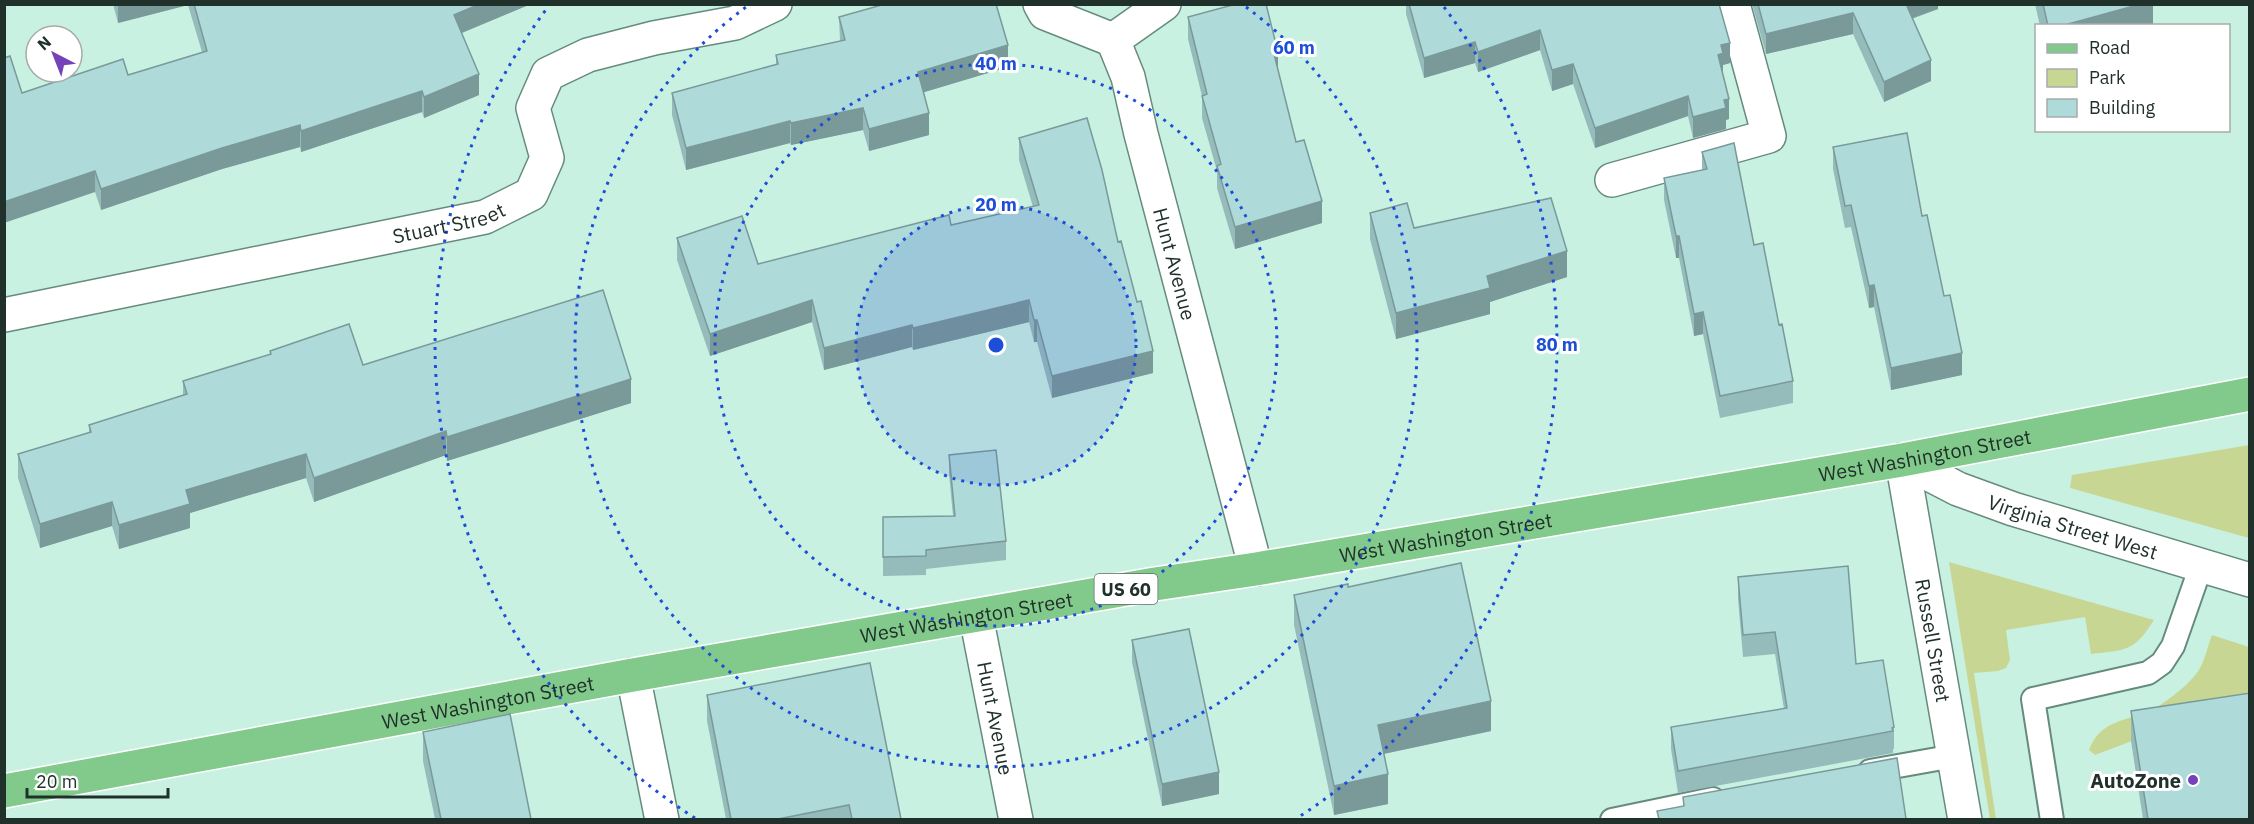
<svg xmlns="http://www.w3.org/2000/svg" width="2254" height="824" font-family="'IBM Plex Sans',sans-serif">
<style>
.green{fill:#c7d793}
.lines{fill:none;stroke-linecap:round;stroke-linejoin:round}
.lane-casing{stroke:#668b7e;stroke-width:26}
.street-casing{stroke:#668b7e;stroke-width:36}
.secondary-casing{stroke:#668b7e;stroke-width:36}
.primary-casing{stroke:#fff;stroke-width:36}
.lane{stroke:#fff;stroke-width:22}
.street{stroke:#fff;stroke-width:33}
.secondary{stroke:#fff;stroke-width:33}
.primary{stroke:#82ca8b;stroke-width:33}
.wall{fill:#96bbbb}
.shaded-wall{fill:#7a9999}
.building{fill:#aedada;stroke:#7a9999;stroke-width:1.5}
.ring{fill:none;stroke:#1d4ed8;stroke-width:3;stroke-dasharray:3 6}
.poi-dot{fill:#7642b9;stroke:#fff;stroke-width:2}
.labels{text-anchor:middle;dominant-baseline:central;stroke-width:6;stroke-linejoin:round;paint-order:stroke}
.shield{fill:#fff;stroke:#636e6a;stroke-width:1.5}
.shield-label{font-size:18px;font-weight:bold;fill:#20302a}
.street-label{font-size:20px;fill:#20302a;stroke:#fff}
.poi-label{font-size:20px;font-weight:bold;fill:#20302a;stroke:#fff;text-anchor:end}
.centre{fill:#1d4ed8;stroke:#fff;stroke-width:3}
.ring-label{font-size:18px;text-anchor:middle;font-weight:bold;fill:#1d4ed8;stroke:#fff;stroke-width:6;stroke-linejoin:round;paint-order:stroke}
</style>
<rect width="100%" height="100%" fill="#c9f1e2"/>
<path class="green" d="M 2249,445 L 2249,538 L 2070,488 L 2072,475 Z
M 1949,562 L 2154,620 C 2134,652 2126,650 2091,654 L 2085,617 L 2006,630 L 2010,660 L 2006,668 L 1998,671 L 1974,673 L 1996,819 L 1990,819 Z
M 2212,635 L 2249,647 L 2249,723 L 2132,741 L 2095,755 L 2089,750 C 2101,717 2131,722 2157,707 C 2170,699 2195,680 2201,666 C 2206,656 2208,645 2212,635 Z"/>
<g class="lines">
<defs>
<path id="lane" d="M 1870,771 L 1954,756
M 1612,820 L 1713,799
M 2052,820 L 2033,699 L 2148,673 L 2162,663 L 2173,646 L 2201,566"/>
<g id="street">
<path id="s1" d="M 1040,4 L 1045,13 L 1113,40 L 1128,77 L 1141,134 L 1256,569"/>
<path d="M 1113,40 L 1164,4"/>
<path d="M 1612,180 L 1769,136 L 1733,4"/>
<path id="s2" d="M 4,315 L 485,217 L 531,194 L 547,158 L 533,108 L 548,74 L 588,55 L 654,38 L 735,23 L 775,4"/>
<path id="s3" d="M 1902,460 L 1965,820"/>
<path id="s4" d="M 976,616 L 1016,820"/>
<path d="M 633,675 L 662,820"/>
</g>
<g id="secondary">
<path id="s5" d="M 1902,460 L 1958,489 L 2013,509 L 2250,580"/>
</g>
<g id="primary">
<path id="s6" d="M 4,791 L 633,675 L 1155,584 L 1256,569 L 1902,460 L 2250,394"/>
</g>
</defs>
<use href="#lane" class="lane-casing"/>
<use href="#street" class="street-casing"/>
<use href="#secondary" class="secondary-casing"/>
<use href="#primary" class="primary-casing"/>
<use href="#lane" class="lane"/>
<use href="#street" class="street"/>
<use href="#secondary" class="secondary"/>
<use href="#primary" class="primary"/>
</g>
<path class="wall" d="M 113,4 L 531,4 L 462,33 L 479,95 L 424,118 L 422,112 L 301,152 L 300,147 L 222,169 L 101,210 L 95,192 L 22,93 L 128,75 L 202,52 L 188,5 L 118,23 Z
M 1406,4 L 1719,4 L 1730,63 L 1723,65 L 1723,74 L 1729,119 L 1726,120 L 1726,129 L 1693,138 L 1688,116 L 1595,148 L 1573,84 L 1552,91 L 1540,50 L 1478,72 L 1475,63 L 1424,78 L 1406,14 Z
M 1752,4 L 1938,4 L 1938,9 L 1912,19 L 1931,81 L 1884,102 L 1853,34 L 1766,54 Z
M 2035,4 L 2153,4 L 2153,26 L 2040,26 Z
M 839,17 L 1008,67 L 924,92 L 929,135 L 869,151 L 863,130 L 791,145 L 790,143 L 686,170 L 672,115 L 672,93 L 776,65 L 776,55 L 840,41 Z
M 1188,17 L 1278,71 L 1296,142 L 1322,223 L 1235,249 L 1217,188 L 1217,171 L 1202,118 L 1202,96 L 1188,39 Z
M 1019,138 L 1118,242 L 1153,373 L 1052,398 L 1037,342 L 1034,342 L 1029,322 L 913,350 L 912,347 L 824,370 L 812,322 L 710,356 L 677,260 L 677,238 L 758,264 L 951,225 L 1033,207 L 1019,160 Z
M 1833,147 L 1922,216 L 1944,296 L 1962,375 L 1891,390 L 1874,307 L 1869,308 L 1851,227 L 1845,228 L 1833,169 Z
M 1702,152 L 1754,245 L 1779,325 L 1793,381 L 1793,403 L 1720,418 L 1703,334 L 1694,336 L 1679,258 L 1676,258 L 1664,200 L 1664,178 L 1702,170 Z
M 1370,213 L 1414,228 L 1567,277 L 1490,302 L 1490,314 L 1396,339 L 1370,239 Z
M 270,351 L 363,365 L 631,403 L 447,461 L 446,455 L 314,502 L 306,478 L 190,513 L 190,528 L 119,549 L 112,526 L 40,548 L 18,478 L 18,454 L 89,433 L 89,425 L 183,395 L 183,381 L 270,355 Z
M 949,455 L 1006,541 L 1006,560 L 926,569 L 926,575 L 883,576 L 883,517 L 953,516 L 949,474 Z
M 1738,577 L 1856,664 L 1894,727 L 1894,749 L 1893,749 L 1893,753 L 1678,793 L 1671,749 L 1671,727 L 1784,709 L 1775,654 L 1743,657 L 1738,599 Z
M 1348,587 L 1491,731 L 1384,754 L 1388,804 L 1334,815 L 1294,625 L 1294,595 Z
M 1132,640 L 1219,794 L 1162,806 L 1132,662 Z
M 707,695 L 901,819 L 726,819 L 707,721 Z
M 2131,711 L 2250,819 L 2143,819 L 2131,741 Z
M 423,732 L 531,819 L 435,819 L 423,761 Z"/>
<path class="shaded-wall" d="M 118,4 L 188,4 L 188,5 L 118,23 Z
M 480,4 L 531,4 L 454,36 L 454,15 Z
M 1904,4 L 1938,4 L 1938,9 L 1904,21 Z
M 2141,4 L 2153,4 L 2153,26 L 2061,26 Z
M 1853,13 L 1853,34 L 1766,54 L 1766,34 Z
M 1540,30 L 1540,50 L 1478,72 L 1478,52 Z
M 1475,42 L 1475,63 L 1424,78 L 1424,58 Z
M 1730,43 L 1730,63 L 1723,65 L 1723,74 L 1718,55 L 1721,45 Z
M 1008,45 L 1008,67 L 918,94 L 918,72 Z
M 1278,52 L 1278,74 L 1274,54 Z
M 1931,60 L 1931,81 L 1884,102 L 1884,82 Z
M 1573,64 L 1573,84 L 1552,91 L 1552,70 Z
M 479,74 L 479,95 L 424,118 L 424,97 Z
M 422,91 L 422,112 L 301,152 L 301,131 Z
M 1688,96 L 1688,116 L 1595,148 L 1595,128 Z
M 1729,99 L 1729,119 L 1726,120 L 1726,129 L 1693,138 L 1693,117 L 1724,100 Z
M 863,108 L 863,130 L 791,145 L 791,123 Z
M 929,113 L 929,135 L 869,151 L 869,129 Z
M 790,121 L 790,143 L 686,170 L 686,148 Z
M 300,125 L 300,147 L 222,169 L 101,210 L 101,189 L 222,148 Z
M 95,171 L 95,192 L 4,223 L 4,202 Z
M 1322,201 L 1322,223 L 1235,249 L 1235,227 Z
M 1676,236 L 1679,236 L 1679,258 L 1676,258 Z
M 1567,251 L 1567,277 L 1490,302 L 1490,314 L 1396,339 L 1396,313 L 1487,276 Z
M 1874,285 L 1874,307 L 1869,308 L 1869,286 Z
M 812,300 L 812,322 L 710,356 L 710,334 Z
M 1029,300 L 1029,322 L 913,350 L 913,328 Z
M 1703,312 L 1703,334 L 1694,336 L 1694,314 Z
M 1034,320 L 1037,320 L 1037,342 L 1034,342 Z
M 912,325 L 912,347 L 824,370 L 824,348 Z
M 1153,351 L 1153,373 L 1052,398 L 1052,376 Z
M 1962,353 L 1962,375 L 1891,390 L 1891,368 Z
M 631,379 L 631,403 L 447,461 L 447,437 Z
M 446,431 L 446,455 L 314,502 L 314,478 Z
M 306,454 L 306,478 L 190,513 L 190,528 L 119,549 L 119,525 L 186,490 Z
M 112,502 L 112,526 L 40,548 L 40,524 Z
M 1491,701 L 1491,731 L 1378,755 L 1378,725 Z
M 1219,772 L 1219,794 L 1162,806 L 1162,784 Z
M 1388,774 L 1388,804 L 1334,815 L 1334,786 Z"/>
<path class="building" d="M 194,4 L 480,4 L 454,15 L 479,74 L 424,97 L 422,91 L 301,131 L 300,125 L 222,148 L 101,189 L 95,171 L 4,202 L 4,58 L 10,56 L 22,93 L 123,59 L 128,75 L 207,51 Z
M 885,4 L 996,4 L 1008,45 L 918,72 L 929,113 L 869,129 L 863,108 L 791,123 L 790,121 L 686,148 L 672,93 L 778,64 L 776,55 L 845,40 L 839,17 Z
M 1236,4 L 1266,4 L 1278,52 L 1274,54 L 1296,142 L 1304,140 L 1322,201 L 1235,227 L 1217,166 L 1221,164 L 1202,96 L 1207,94 L 1188,17 Z
M 1409,4 L 1719,4 L 1730,43 L 1721,45 L 1723,53 L 1718,55 L 1729,99 L 1724,100 L 1726,108 L 1693,117 L 1688,96 L 1595,128 L 1573,64 L 1552,70 L 1540,30 L 1478,52 L 1475,42 L 1424,58 Z
M 1758,4 L 1906,4 L 1931,60 L 1884,82 L 1853,13 L 1766,34 Z
M 2043,4 L 2141,4 L 2061,26 L 2048,26 Z
M 1087,118 L 1102,170 L 1118,242 L 1121,241 L 1137,302 L 1141,301 L 1153,351 L 1052,376 L 1037,320 L 1034,320 L 1029,300 L 913,328 L 912,325 L 824,348 L 812,300 L 710,334 L 677,238 L 742,216 L 758,264 L 949,215 L 951,225 L 1039,205 L 1019,138 Z
M 1907,133 L 1922,216 L 1927,215 L 1944,296 L 1950,295 L 1962,353 L 1891,368 L 1874,285 L 1869,286 L 1851,205 L 1845,206 L 1833,147 Z
M 1734,143 L 1754,245 L 1763,243 L 1779,325 L 1782,324 L 1793,381 L 1720,396 L 1703,312 L 1694,314 L 1679,236 L 1676,236 L 1664,178 L 1707,169 L 1702,152 Z
M 1551,198 L 1567,251 L 1487,276 L 1490,288 L 1396,313 L 1370,213 L 1407,203 L 1414,228 Z
M 603,290 L 631,379 L 447,437 L 446,431 L 314,478 L 306,454 L 186,490 L 190,504 L 119,525 L 112,502 L 40,524 L 18,454 L 91,432 L 89,425 L 187,394 L 183,381 L 271,354 L 270,351 L 349,324 L 363,365 Z
M 996,450 L 1006,541 L 926,550 L 926,556 L 883,557 L 883,517 L 955,516 L 949,455 Z
M 1461,563 L 1491,701 L 1378,725 L 1388,774 L 1334,786 L 1294,595 L 1348,584 L 1348,587 Z
M 1848,566 L 1856,664 L 1883,660 L 1894,727 L 1892,728 L 1893,731 L 1678,771 L 1671,727 L 1787,708 L 1775,632 L 1743,635 L 1738,577 Z
M 1189,629 L 1219,772 L 1162,784 L 1132,640 Z
M 870,663 L 901,819 L 852,819 L 849,805 L 778,819 L 731,819 L 707,695 Z
M 2250,693 L 2250,819 L 2148,819 L 2131,711 Z
M 510,714 L 531,819 L 441,819 L 423,732 Z
M 1897,758 L 1906,819 L 1659,819 L 1657,811 L 1684,806 L 1683,797 Z"/>
<circle cx="996" cy="345" r="140" fill="#1d4ed8" fill-opacity=".12"/>
<g class="ring">
<circle cx="996" cy="345" r="140"/>
<circle cx="996" cy="345" r="281"/>
<path d="M1246 7A421 421 0 1 1 746 7"/>
<path d="M695 818A561 561 0 0 1 548 7M1444 7A561 561 0 0 1 1297 818"/>
</g>
<circle class="poi-dot" cx="2193" cy="780" r="6"/>
<g class="labels">
<rect class="shield" x="1094.5" y="574" width="63" height="30" rx="4.5"/>
<g class="shield-label">
<text x="1126" y="589">US 60</text>
</g>
<g class="street-label">
<text stroke="none"><textPath href="#s2" startOffset="454">Stuart Street</textPath></text>
<text stroke="none"><textPath href="#s1" startOffset="316">Hunt Avenue</textPath></text>
<text stroke="none"><textPath href="#s6" startOffset="1950">West Washington Street</textPath></text>
<text stroke="none"><textPath href="#s5" startOffset="184">Virginia Street West</textPath></text>
<text stroke="none"><textPath href="#s6" startOffset="1464">West Washington Street</textPath></text>
<text stroke="none"><textPath href="#s6" startOffset="978">West Washington Street</textPath></text>
<text stroke="none"><textPath href="#s3" startOffset="183">Russell Street</textPath></text>
<text stroke="none"><textPath href="#s6" startOffset="492">West Washington Street</textPath></text>
<text stroke="none"><textPath href="#s4" startOffset="104">Hunt Avenue</textPath></text>
</g>
<g class="poi-label">
<text x="2181" y="780">AutoZone</text>
</g>
</g>
<circle cx="996" cy="345" r="9" class="centre"/>
<g class="ring-label">
<text x="1294" y="54">60 m</text>
<text x="996" y="70">40 m</text>
<text x="996" y="211">20 m</text>
<text x="1557" y="351">80 m</text>
</g>
<rect width="2254" height="824" fill="none" stroke="#20302a" stroke-width="12"/>
<rect x="2035" y="24" width="195" height="108" fill="#ffffff" stroke="#a6acaa" stroke-width="1.5"/>
<rect x="2047" y="44" width="30" height="9" fill="#82ca8b" stroke="#a6acaa" stroke-width="1.5"/>
<text x="2089" y="54" font-size="18" fill="#20302a">Road</text>
<rect x="2047" y="69" width="30" height="18" fill="#c7d793" stroke="#a6acaa" stroke-width="1.5"/>
<text x="2089" y="84" font-size="18" fill="#20302a">Park</text>
<rect x="2047" y="99" width="30" height="18" fill="#aedada" stroke="#a6acaa" stroke-width="1.5"/>
<text x="2089" y="114" font-size="18" fill="#20302a">Building</text>
<g transform="translate(54 54) rotate(318)"><circle r="28" fill="#ffffff" stroke="#a6acaa" stroke-width="1.5"/>
<path d="M0-4.5L10 22L0 15L-10 22Z" fill="#7642b9"/>
<text y="-9" font-size="16" font-weight="bold" text-anchor="middle" fill="#20302a">N</text>
</g>
<path d="M27 788v9h141v-9" fill="none" stroke="#20302a" stroke-width="3"/>
<text x="36" y="788" font-size="18" fill="#20302a" stroke="#ffffff" stroke-width="4.5" paint-order="stroke">20 m</text>
</svg>
